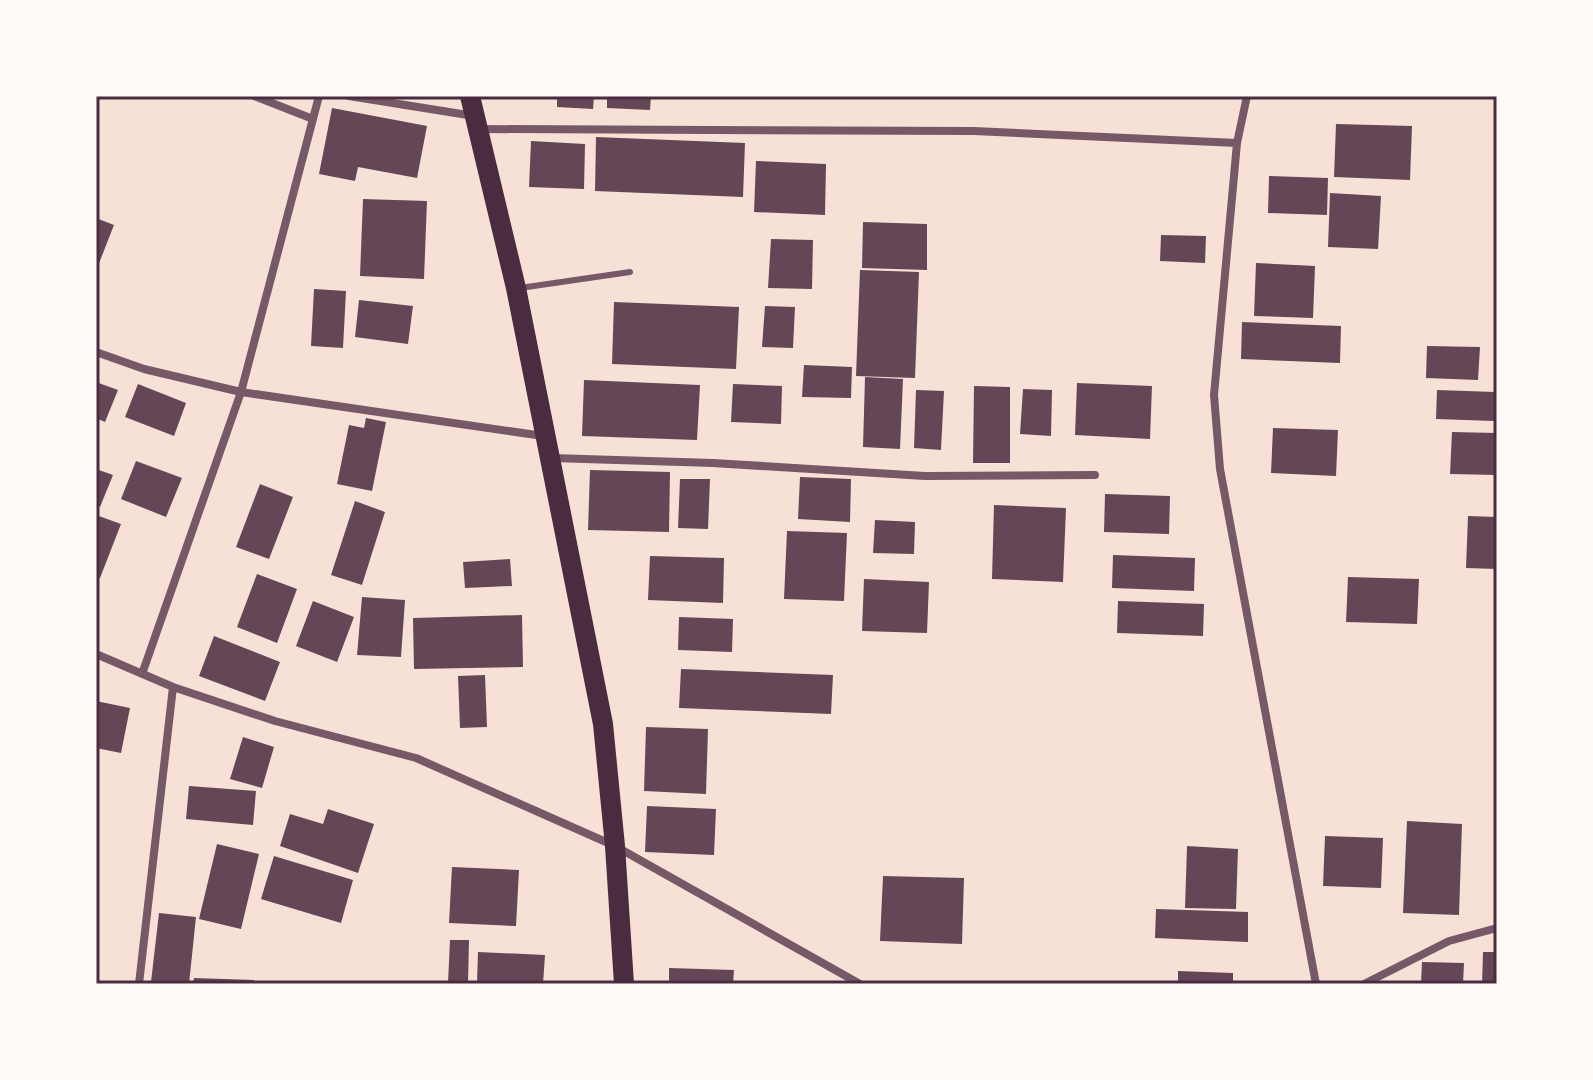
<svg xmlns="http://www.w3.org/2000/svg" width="1593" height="1080" font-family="Roboto,sans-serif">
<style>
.building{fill:#644757}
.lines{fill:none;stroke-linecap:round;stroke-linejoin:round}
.service{stroke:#755966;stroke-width:6}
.minor{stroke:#755966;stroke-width:8}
.primary{stroke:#4a2c40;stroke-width:20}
.neatline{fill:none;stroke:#4a2c40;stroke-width:3}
</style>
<rect width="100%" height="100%" fill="#f7e1d7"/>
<path class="building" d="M 557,96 L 594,96 L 593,109 L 557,107 Z
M 607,96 L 651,96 L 650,110 L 607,108 Z
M 332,108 L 427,126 L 417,178 L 358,167 L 355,181 L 319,174 Z
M 1336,124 L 1412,126 L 1410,180 L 1334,177 Z
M 596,137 L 745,143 L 743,197 L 595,191 Z
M 531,141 L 585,144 L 584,189 L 529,187 Z
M 756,161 L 826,164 L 825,215 L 754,212 Z
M 1269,176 L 1328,178 L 1327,215 L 1268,213 Z
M 1330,193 L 1381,196 L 1378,249 L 1328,247 Z
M 363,199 L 427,201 L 424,279 L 360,276 Z
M 96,218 L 114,225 L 96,271 Z
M 863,222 L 927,224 L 927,270 L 862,268 Z
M 1161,235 L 1206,236 L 1205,263 L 1160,261 Z
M 771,239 L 813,240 L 812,289 L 768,288 Z
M 1256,263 L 1315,266 L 1313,318 L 1254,316 Z
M 860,270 L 919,272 L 915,378 L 856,376 Z
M 314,289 L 346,291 L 343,348 L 311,346 Z
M 359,300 L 413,306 L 408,344 L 355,337 Z
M 614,302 L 739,307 L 736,369 L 612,364 Z
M 765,306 L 795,307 L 793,348 L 762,347 Z
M 1242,322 L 1341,326 L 1340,363 L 1241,359 Z
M 1427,346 L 1480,347 L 1478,380 L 1426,378 Z
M 804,365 L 852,367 L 851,398 L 802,397 Z
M 865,377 L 903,379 L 900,449 L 863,447 Z
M 584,380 L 700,385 L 697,440 L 582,436 Z
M 96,382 L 118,390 L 105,422 L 96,418 Z
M 1077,383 L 1152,386 L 1150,439 L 1075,435 Z
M 138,384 L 186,403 L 174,436 L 125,417 Z
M 733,384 L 782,386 L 781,424 L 731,422 Z
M 974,386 L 1010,387 L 1010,463 L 973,463 Z
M 1023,389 L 1052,390 L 1051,436 L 1020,434 Z
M 916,390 L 944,391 L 941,450 L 914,448 Z
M 1437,390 L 1495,392 L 1494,421 L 1436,419 Z
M 366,418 L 386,422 L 372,491 L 337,484 L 349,425 L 364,428 Z
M 1273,428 L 1338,430 L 1336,476 L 1271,473 Z
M 1452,432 L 1497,433 L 1497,475 L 1450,474 Z
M 136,461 L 182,478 L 166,517 L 121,499 Z
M 96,469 L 113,475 L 100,507 L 96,505 Z
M 590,470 L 670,472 L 669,532 L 588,530 Z
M 800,477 L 851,479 L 850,522 L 798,519 Z
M 680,479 L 710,479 L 708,529 L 678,528 Z
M 260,484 L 293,497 L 269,559 L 236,547 Z
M 1105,494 L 1170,496 L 1169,534 L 1104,532 Z
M 355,501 L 385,512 L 362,585 L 331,575 Z
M 994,505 L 1066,508 L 1063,582 L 992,579 Z
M 96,515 L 121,524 L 100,578 L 96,577 Z
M 1468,516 L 1497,517 L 1497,569 L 1466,568 Z
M 875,520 L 915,522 L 914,554 L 873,553 Z
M 787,531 L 847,533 L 844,601 L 784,599 Z
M 1113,555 L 1195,558 L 1194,591 L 1112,588 Z
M 650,556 L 724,558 L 723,603 L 648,600 Z
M 510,559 L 512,586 L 465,588 L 463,562 Z
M 257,574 L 297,589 L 277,643 L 237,627 Z
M 1348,577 L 1419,579 L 1417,624 L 1346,622 Z
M 864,579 L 929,582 L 927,633 L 862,631 Z
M 362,597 L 405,600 L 401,657 L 357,655 Z
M 313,601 L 354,617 L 337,662 L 296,646 Z
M 1118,601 L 1204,604 L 1203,636 L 1117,633 Z
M 522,615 L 523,667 L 414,669 L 413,618 Z
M 679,617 L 733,619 L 732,652 L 678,650 Z
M 214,636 L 280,662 L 265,701 L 199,676 Z
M 681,669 L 833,675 L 831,714 L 679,708 Z
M 485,675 L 487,727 L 460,728 L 458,676 Z
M 96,701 L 130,708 L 121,753 L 96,748 Z
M 646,727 L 708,729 L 706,794 L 644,791 Z
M 243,737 L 274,747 L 262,788 L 230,779 Z
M 189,786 L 256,791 L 253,825 L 186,819 Z
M 647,806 L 716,809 L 714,855 L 645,852 Z
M 328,809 L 374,824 L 358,873 L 280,846 L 290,814 L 323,824 Z
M 1407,821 L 1462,824 L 1459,915 L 1403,913 Z
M 1325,836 L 1383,838 L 1381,888 L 1323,886 Z
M 217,844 L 259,854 L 241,929 L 199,919 Z
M 1187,846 L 1238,849 L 1236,909 L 1185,908 Z
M 274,856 L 353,880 L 341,923 L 261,899 Z
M 452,867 L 519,870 L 516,926 L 449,923 Z
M 883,876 L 964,878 L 962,944 L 880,941 Z
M 1156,909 L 1248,912 L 1248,942 L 1155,938 Z
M 159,913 L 196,917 L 189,984 L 151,982 Z
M 450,940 L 469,940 L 468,984 L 448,983 Z
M 478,952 L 545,955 L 543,984 L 477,984 Z
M 1483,952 L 1497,952 L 1497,984 L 1482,984 Z
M 1422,962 L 1464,963 L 1463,984 L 1421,984 Z
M 669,968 L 734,970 L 733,984 L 669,984 Z
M 1178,971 L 1233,973 L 1233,984 L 1178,984 Z
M 194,978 L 254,980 L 254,984 L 193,984 Z"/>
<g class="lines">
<path class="service" d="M 520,288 L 630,272"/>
<path class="minor" d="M 254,96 L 313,119
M 349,96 L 474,116
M 479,129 L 974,131 L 1237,143 L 1214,395 L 1220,469 L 1316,984
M 1237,143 L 1247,96
M 96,352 L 144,369 L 241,392 L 543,436
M 552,458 L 713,463 L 925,476 L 1095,475
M 96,654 L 173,687 L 275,721 L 416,758 L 615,846 L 860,984
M 142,674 L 241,392 L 319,96
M 139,984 L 173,687
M 1364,984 L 1449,941 L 1497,928"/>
<path class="primary" d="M 470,96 L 516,288 L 603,724 L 615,846 L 624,984"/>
</g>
<rect width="1593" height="1080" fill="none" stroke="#fffaf5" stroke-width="196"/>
<rect x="98" y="98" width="1397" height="884" class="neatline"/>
</svg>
